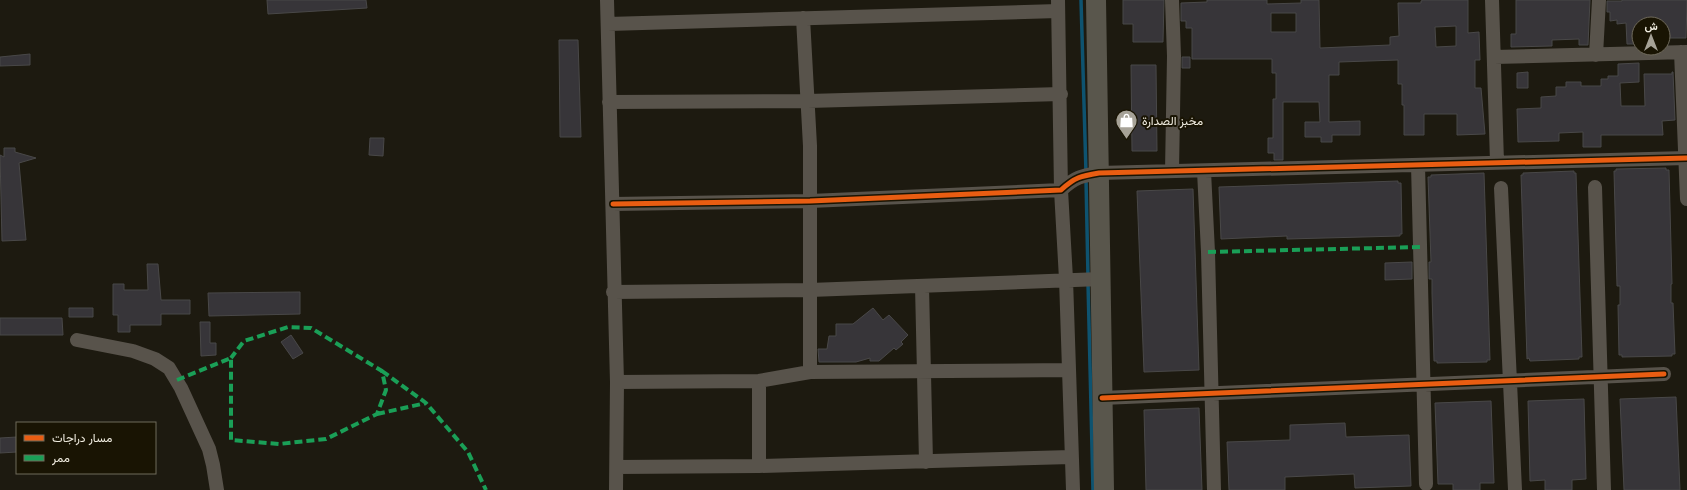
<svg xmlns="http://www.w3.org/2000/svg" width="1687" height="490" font-family="'DM Sans',Vazirmatn,sans-serif">
<style>
.lines{fill:none;stroke-linecap:round;stroke-linejoin:round}
.stream{stroke:#0e5370;stroke-width:3.5}
.building{fill:#373539;stroke:#494848;fill-rule:evenodd}
.street{stroke:#58534b;stroke-width:14}
.secondary{stroke:#59564c;stroke-width:20}
.quiet{stroke:#1a9f57;stroke-width:4;stroke-dasharray:8 4;stroke-linecap:butt}
.cycleway-casing{stroke:#191403;stroke-width:8}
.cycleway{stroke:#e95d12;stroke-width:5}
.labels{text-anchor:middle;dominant-baseline:central;stroke-width:4;stroke-linejoin:round;paint-order:stroke}
.poi-label{font-size:12px;fill:#f0ece0;stroke:#191403;text-anchor:start}
</style>
<rect width="100%" height="100%" fill="#1d1a10"/>
<g class="lines">
<path class="stream" d="M 1081,0 L 1086,173
M 1086,179 L 1088,277
M 1088,283 L 1093,490"/>
</g>
<path class="building" d="M 267,0 L 366,0 L 367,8 L 268,14 Z
M 1123,0 L 1164,0 L 1163,42 L 1133,42 L 1133,24 L 1123,24 Z
M 1207,0 L 1267,0 L 1267,4 L 1301,3 L 1301,0 L 1319,0 L 1320,48 L 1390,45 L 1390,37 L 1399,36 L 1398,3 L 1421,3 L 1421,1 L 1423,0 L 1468,0 L 1468,33 L 1479,32 L 1480,60 L 1475,60 L 1475,88 L 1481,88 L 1485,134 L 1457,135 L 1457,114 L 1424,114 L 1424,135 L 1404,135 L 1404,105 L 1402,105 L 1402,84 L 1398,84 L 1398,60 L 1339,62 L 1339,75 L 1329,75 L 1329,122 L 1360,121 L 1360,135 L 1332,135 L 1332,142 L 1321,142 L 1321,137 L 1305,137 L 1305,122 L 1320,122 L 1319,102 L 1283,102 L 1283,160 L 1274,160 L 1274,153 L 1268,153 L 1268,138 L 1273,138 L 1273,99 L 1276,99 L 1276,73 L 1272,73 L 1272,59 L 1192,59 L 1192,28 L 1186,28 L 1186,21 L 1181,21 L 1181,3 L 1207,2 ZM 1271,13 L 1296,13 L 1296,32 L 1271,32 ZM 1456,26 L 1456,46 L 1436,47 L 1435,27 Z
M 1516,0 L 1590,0 L 1588,45 L 1579,45 L 1579,39 L 1552,40 L 1552,46 L 1511,47 L 1511,34 L 1516,34 Z
M 1622,0 L 1687,0 L 1686,38 L 1663,38 L 1663,22 L 1639,22 L 1639,44 L 1627,44 L 1626,23 L 1617,24 L 1617,20 L 1610,21 L 1610,12 L 1607,12 L 1607,1 L 1622,1 Z
M 559,40 L 578,40 L 581,137 L 560,137 Z
M 30,54 L 30,65 L 0,66 L 0,57 Z
M 1182,57 L 1190,57 L 1190,68 L 1182,68 Z
M 1639,63 L 1639,82 L 1620,83 L 1621,106 L 1645,106 L 1644,74 L 1672,74 L 1672,72 L 1673,72 L 1675,120 L 1662,121 L 1663,135 L 1601,135 L 1601,147 L 1583,147 L 1583,132 L 1559,133 L 1559,141 L 1518,142 L 1517,109 L 1541,108 L 1541,97 L 1556,96 L 1556,87 L 1566,87 L 1566,82 L 1581,82 L 1581,86 L 1601,86 L 1601,79 L 1608,79 L 1608,76 L 1618,76 L 1618,64 Z
M 1131,65 L 1156,65 L 1157,151 L 1132,151 Z
M 1528,72 L 1528,88 L 1517,88 L 1517,73 Z
M 370,138 L 384,138 L 383,156 L 369,155 Z
M 4,148 L 15,148 L 15,152 L 36,158 L 19,163 L 26,240 L 2,241 L 0,155 L 4,157 Z
M 1666,168 L 1666,170 L 1669,170 L 1672,284 L 1671,284 L 1671,303 L 1673,303 L 1675,354 L 1672,354 L 1672,356 L 1622,357 L 1622,355 L 1619,355 L 1618,305 L 1620,305 L 1620,286 L 1617,286 L 1614,171 L 1616,171 L 1616,169 Z
M 1574,171 L 1574,173 L 1576,173 L 1582,357 L 1579,357 L 1579,359 L 1530,361 L 1529,358 L 1527,359 L 1521,175 L 1523,175 L 1523,173 Z
M 1484,173 L 1490,360 L 1487,360 L 1487,362 L 1437,363 L 1437,361 L 1434,361 L 1432,293 L 1432,279 L 1429,279 L 1429,262 L 1431,262 L 1428,177 L 1431,177 L 1431,175 Z
M 1398,181 L 1398,183 L 1401,183 L 1402,234 L 1400,234 L 1400,236 L 1287,239 L 1287,236 L 1221,239 L 1219,187 Z
M 1193,189 L 1199,370 L 1144,372 L 1137,191 Z
M 1412,262 L 1412,279 L 1385,280 L 1385,263 Z
M 147,264 L 158,264 L 161,300 L 190,300 L 190,314 L 161,314 L 161,325 L 130,325 L 130,332 L 118,332 L 118,315 L 113,315 L 113,284 L 124,284 L 124,290 L 148,290 Z
M 300,292 L 300,314 L 209,316 L 208,293 Z
M 69,308 L 93,308 L 93,317 L 69,317 Z
M 873,308 L 883,320 L 889,315 L 908,335 L 901,342 L 903,344 L 896,350 L 894,348 L 879,361 L 870,361 L 870,358 L 856,362 L 819,362 L 818,349 L 827,349 L 829,336 L 836,336 L 836,324 L 853,324 Z
M 0,318 L 62,318 L 63,335 L 0,335 Z
M 200,322 L 210,322 L 210,343 L 216,343 L 216,355 L 201,356 Z
M 291,335 L 303,353 L 293,359 L 281,342 Z
M 1676,397 L 1680,490 L 1624,490 L 1620,399 Z
M 1584,399 L 1586,479 L 1572,480 L 1572,490 L 1545,490 L 1545,480 L 1530,481 L 1528,401 Z
M 1491,401 L 1494,483 L 1480,483 L 1480,490 L 1453,490 L 1453,484 L 1438,484 L 1435,403 Z
M 1199,408 L 1202,490 L 1146,490 L 1144,410 Z
M 1345,423 L 1346,437 L 1409,435 L 1411,486 L 1355,488 L 1354,474 L 1285,477 L 1285,490 L 1229,490 L 1227,442 L 1290,440 L 1290,425 Z
M 17,437 L 17,452 L 0,453 L 0,438 Z"/>
<g class="lines">
<path class="street" d="M 607,0 L 617,382 L 616,490
M 1058,0 L 1061,190 L 1066,279 L 1073,490
M 1492,0 L 1497,162
M 803,18 L 810,146 L 810,372
M 608,24 L 1058,11
M 1681,52 L 1687,199
M 1596,55 L 1599,0
M 1494,57 L 1687,52
M 609,102 L 808,101 L 1061,94
M 1418,165 L 1426,484
M 1172,171 L 1174,56 L 1172,0
M 1204,171 L 1208,252 L 1214,490
M 1595,187 L 1604,490
M 1501,188 L 1515,490
M 613,204 L 810,201 L 1061,190 C 1075,177 1081,176 1099,173 L 1687,158
M 922,286 L 926,462
M 613,292 L 810,290 L 1101,279
M 77,340 L 133,351 L 155,359 L 169,368 L 181,388 L 209,449 L 213,465 L 217,490
M 759,381 L 759,466
M 617,382 L 759,381 L 810,372 L 1069,370
M 1102,398 L 1664,374
M 617,467 L 759,466 L 1071,457"/>
<path class="secondary" d="M 1096,0 L 1104,490"/>
<path class="quiet" d="M 1208,252 L 1420,247
M 382,371 L 426,403 L 468,452 L 486,490
M 177,380 L 231,358 L 231,440 L 279,444 L 326,439 L 377,414 L 386,390 L 382,371 L 311,328 L 288,327 L 244,341 L 231,358
M 377,414 L 426,403"/>
<defs>
<path id="cycleway" d="M 613,204 L 810,201 L 1061,190 C 1075,177 1081,176 1099,173 L 1687,158
M 1102,398 L 1664,374"/>
</defs>
<use href="#cycleway" class="cycleway-casing"/>
<use href="#cycleway" class="cycleway"/>
</g>
<defs>
<symbol id="shop-pin" viewBox="-11 -11 22 30"><path d="M0 17L-7.5 6A9.5 9.5 0 1 1 7.5 6Z" fill="#a6a297" stroke="#191403"/><path d="M-5-2.5h2.3a2.7 3.5 0 0 1 5.4 0H5L5.5 6h-11ZM-1.5-2.5h3a1.5 2.3 0 0 0-3 0Z" fill="#fff"/></symbol>
</defs>
<g fill-rule="evenodd">
<use href="#shop-pin" x="1114" y="108" width="25" height="34"/>
</g>
<g class="labels">
<g class="poi-label">
<text x="1142" y="121">مخبز الصدارة</text>
</g>
</g>
<rect x="16" y="422" width="140" height="52" fill="#191403" stroke="#6f6a5b"/>
<rect x="24" y="435" width="20" height="6" fill="#e95d12" stroke="#6f6a5b"/>
<text x="52" y="442" font-size="12" fill="#f0ece0">مسار دراجات</text>
<rect x="24" y="455" width="20" height="6" fill="#1a9f57" stroke="#6f6a5b"/>
<text x="52" y="462" font-size="12" fill="#f0ece0">ممر</text>
<g transform="translate(1651 36)"><circle r="19" fill="#191403" stroke="#6f6a5b"/>
<path d="M0-3L7 15L0 10L-7 15Z" fill="#a6a297"/>
<text y="-6" font-size="11" font-weight="bold" text-anchor="middle" fill="#f0ece0">ش</text>
</g>
</svg>
